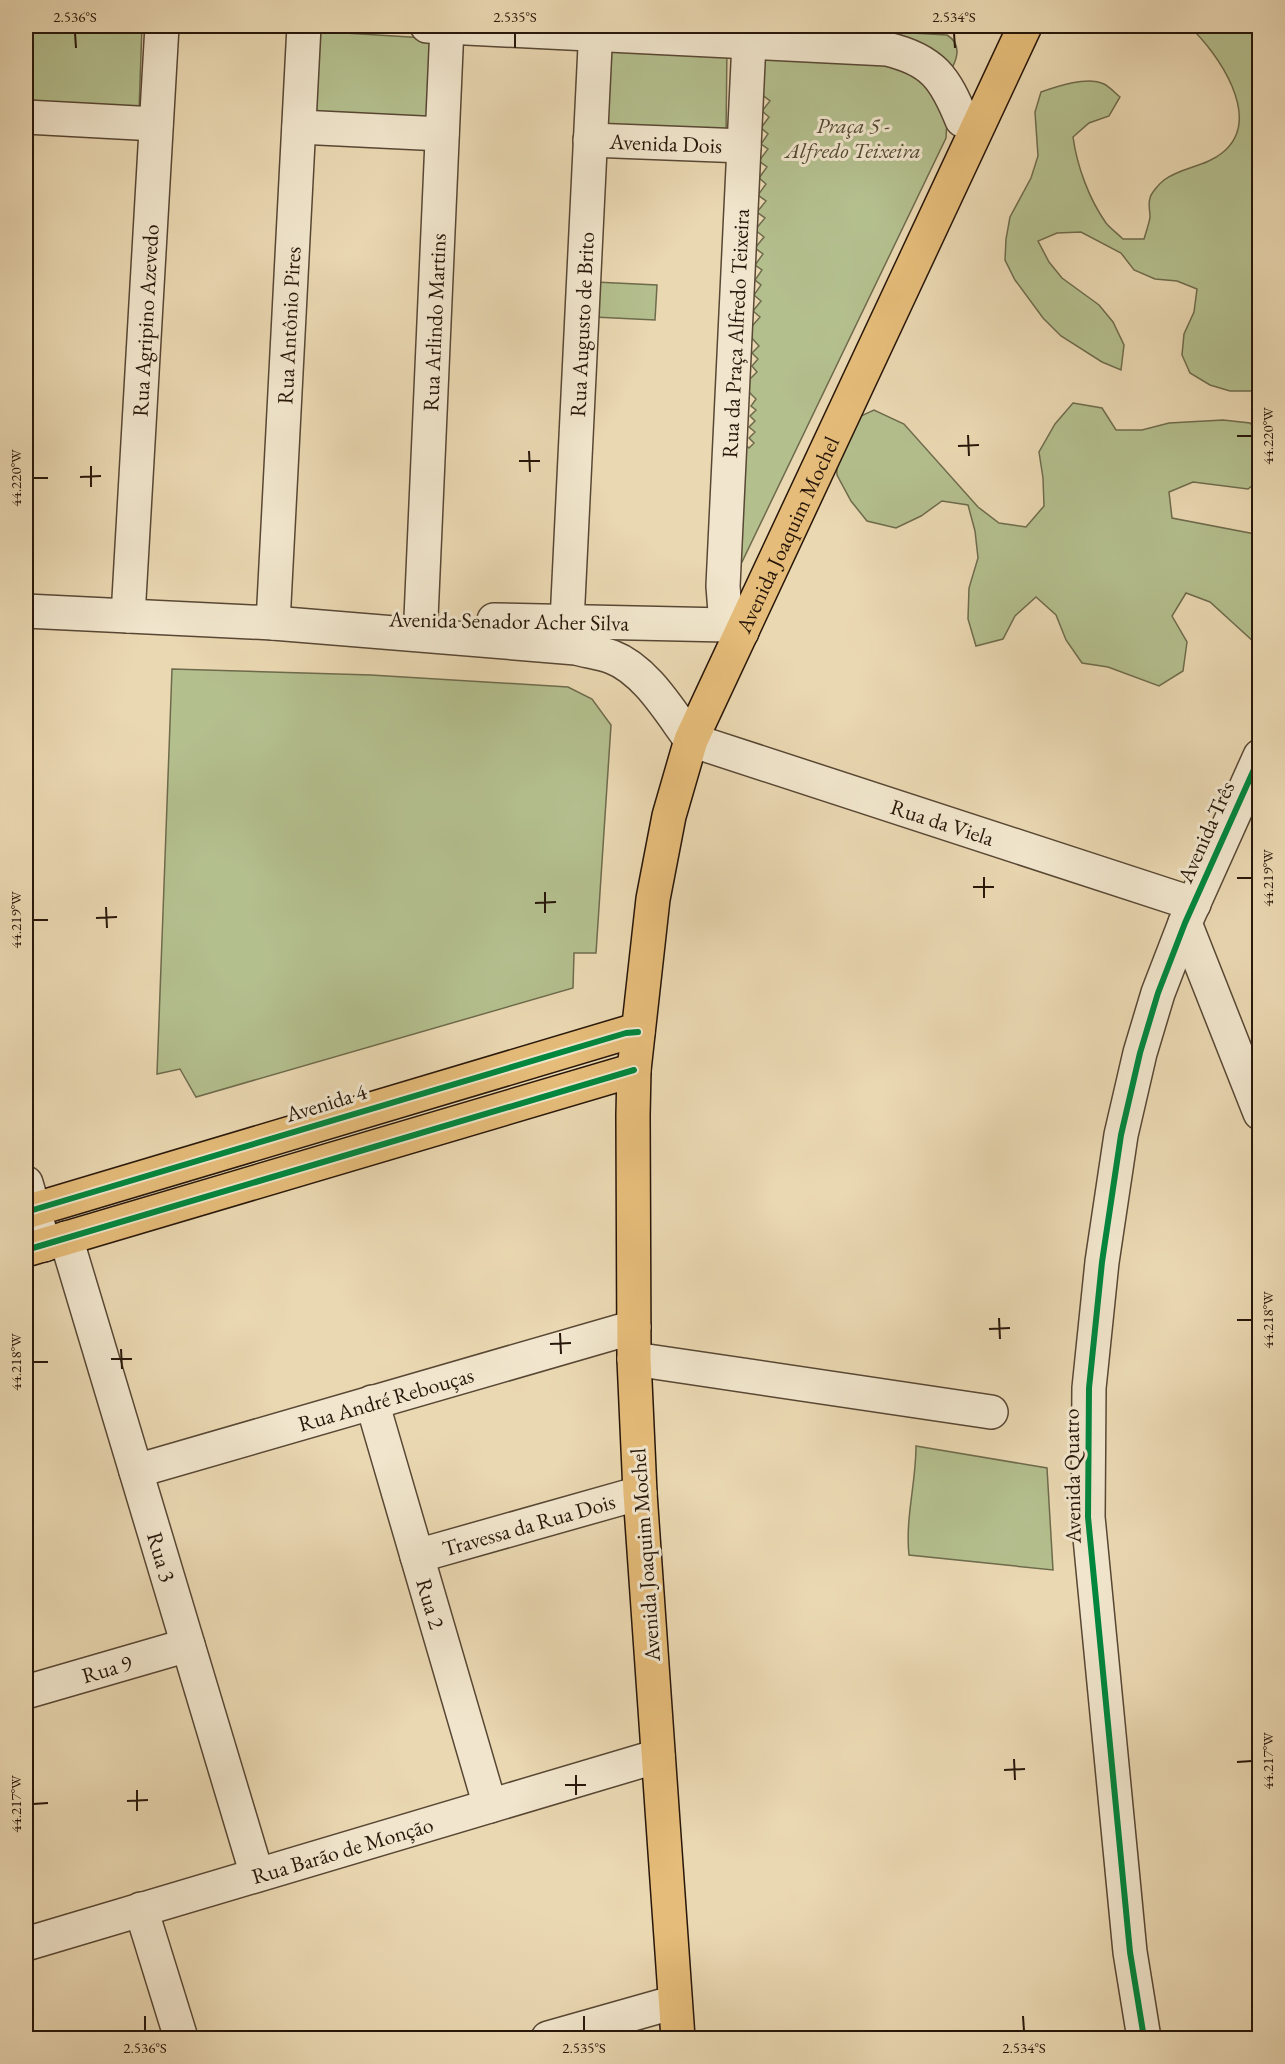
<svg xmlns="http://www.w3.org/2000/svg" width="1285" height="2064" font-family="'EB Garamond',serif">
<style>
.green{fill:#b4bf8e;stroke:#6e6b4c;stroke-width:1.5}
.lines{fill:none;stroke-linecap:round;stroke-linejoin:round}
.minor-casing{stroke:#584734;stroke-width:36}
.major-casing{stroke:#28170a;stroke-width:36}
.minor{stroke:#f1e6cd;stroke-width:33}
.major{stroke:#e5bc79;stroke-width:33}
.cycleway-casing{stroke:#f1e6cd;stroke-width:10}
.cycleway{stroke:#00873e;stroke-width:6}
.ticks{fill:none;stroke:#28170a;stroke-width:2}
.labels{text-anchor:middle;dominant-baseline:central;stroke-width:6;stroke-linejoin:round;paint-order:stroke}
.park-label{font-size:22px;font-style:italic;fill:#524932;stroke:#f1e6cd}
.street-label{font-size:22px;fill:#28170a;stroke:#f1e6cd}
.neatline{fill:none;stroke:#28170a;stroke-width:2}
.ticks-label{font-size:15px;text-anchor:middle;fill:#28170a}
</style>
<rect width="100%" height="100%" fill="#ead8b2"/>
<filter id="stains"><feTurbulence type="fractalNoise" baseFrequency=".00333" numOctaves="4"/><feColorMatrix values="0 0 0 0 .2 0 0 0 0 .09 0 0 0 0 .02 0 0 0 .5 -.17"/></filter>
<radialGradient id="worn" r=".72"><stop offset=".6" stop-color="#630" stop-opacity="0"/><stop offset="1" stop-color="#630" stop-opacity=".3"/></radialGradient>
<path class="green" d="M 26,26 L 142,26 L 139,111 L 26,106 Z
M 1189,26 L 1259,26 L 1259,391 L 1230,391 L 1210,385 L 1190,373 L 1182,355 L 1184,334 L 1194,312 L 1197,289 L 1177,281 L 1155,279 L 1134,270 L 1121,253 L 1081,232 L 1057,233 L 1038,241 L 1049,262 L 1062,278 L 1099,305 L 1113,322 L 1124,345 L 1121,370 L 1102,362 L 1061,336 L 1043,318 L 1015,280 L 1005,260 L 1006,239 L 1010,217 L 1031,178 L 1038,156 L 1035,112 L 1041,92 C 1058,86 1087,76 1104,84 C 1110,87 1115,93 1120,97 L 1109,116 L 1089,123 L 1073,137 C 1077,166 1089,199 1106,223 C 1111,229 1118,234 1123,239 L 1144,239 C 1146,232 1149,224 1150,217 C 1150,211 1148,204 1150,198 C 1151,193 1160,183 1164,180 C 1181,167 1205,167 1222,153 C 1265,119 1217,52 1189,26 Z
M 312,31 L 442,39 L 438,124 L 308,117 Z
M 894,32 L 947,35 C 960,43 959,55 952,68 Z
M 602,40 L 727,45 L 726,137 L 597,130 Z
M 757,51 L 892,55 L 928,72 L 947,121 L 946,138 L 742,562 L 739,564 L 738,438 L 749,448 L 754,443 L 749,438 L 755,432 L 749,427 L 755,421 L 750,416 L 756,410 L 751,406 L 756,399 L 747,390 L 741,370 L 750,379 L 757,372 L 752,366 L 758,359 L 752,353 L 759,346 L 750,336 L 743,318 L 753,325 L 760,317 L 753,311 L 761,301 L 754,295 L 761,285 L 755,280 L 762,270 L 755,265 L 763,254 L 755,248 L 764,237 L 755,230 L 765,218 L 757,212 L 766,201 L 758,195 L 766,184 L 759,178 L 767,167 L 759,161 L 768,149 L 761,144 L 768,134 L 761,128 L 769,117 L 762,111 L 770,101 L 761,94 Z
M 595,282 L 657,285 L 655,320 L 594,317 Z
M 1073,403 L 1102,408 L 1116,430 L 1142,430 L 1169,423 L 1223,420 L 1250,423 L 1259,433 L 1259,480 L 1248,489 L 1193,482 L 1169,492 L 1172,518 L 1255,534 L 1259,537 L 1259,642 L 1255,643 L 1210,602 L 1186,593 L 1172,616 L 1187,642 L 1183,671 L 1159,686 L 1108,667 L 1082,663 L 1066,640 L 1056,615 L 1036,597 L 1015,616 L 1003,639 L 976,646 L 968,619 L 969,588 L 978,558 L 975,531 L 968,505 L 942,501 L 921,516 L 896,528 L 867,521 L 851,501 L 837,475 L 836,447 L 850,421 L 874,410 L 904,424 L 978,507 L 999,523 L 1026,527 L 1044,506 L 1043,478 L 1039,452 L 1055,424 Z
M 172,669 L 371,675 L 568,687 L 592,699 L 611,725 L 596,953 L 574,953 L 573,988 L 196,1097 L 180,1069 L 157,1074 Z
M 916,1446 L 1047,1468 L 1053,1570 L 909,1555 C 905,1519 916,1483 916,1446 Z"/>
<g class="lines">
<defs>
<g id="minor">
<path d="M 427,26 L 887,49 C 933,60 945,78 962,120"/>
<path d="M 26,117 L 156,124"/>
<path d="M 299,127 L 442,134"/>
<path id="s1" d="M 590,140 L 744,146"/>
<path id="s2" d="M 26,611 L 273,623 L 576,648 C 587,651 601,653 612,657 C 646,670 670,712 691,740 L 1194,904"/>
<path id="s3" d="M 128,616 L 162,26"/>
<path id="s4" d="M 421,618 L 447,27"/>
<path d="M 494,620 L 726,625 L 742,632"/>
<path id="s5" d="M 567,622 L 596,26"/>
<path id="s6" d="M 273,623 L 304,26"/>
<path id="s7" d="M 726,625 L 723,586 L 749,42"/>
<path d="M 1185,923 L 1260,1113"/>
<path d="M 26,1183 L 44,1245"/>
<path id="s8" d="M 66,1238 L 257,1875"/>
<path d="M 634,1359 L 991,1412"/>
<path id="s9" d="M 372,1402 L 490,1806"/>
<path id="s10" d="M 136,1471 L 634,1327"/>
<path id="s11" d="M 417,1556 L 640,1493"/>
<path id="s12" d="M 26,1692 L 188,1645"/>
<path d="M 141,1909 L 181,2038"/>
<path id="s13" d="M 26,1944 L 658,1756"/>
<path d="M 548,2038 L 675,2002"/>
<path d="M 1144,2038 L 1130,1952 L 1088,1517 L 1089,1388 L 1102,1262 L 1121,1135 L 1140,1053 L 1158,993 L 1185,923 L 1260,756"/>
</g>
<g id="major">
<path d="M 26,1212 L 626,1033 L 638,1032"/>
<path d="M 26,1250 L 634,1070"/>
<path id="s14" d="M 678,2038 L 640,1493 L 634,1359 L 633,1115 L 634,1070 L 653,899 L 669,816 L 691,740 L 1025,26"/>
</g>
</defs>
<use href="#minor" class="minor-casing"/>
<use href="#major" class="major-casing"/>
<use href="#minor" class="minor"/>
<use href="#major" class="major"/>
<defs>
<path id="cycleway" d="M 26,1212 L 626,1033 L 638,1032
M 26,1250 L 634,1070
M 1144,2038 L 1130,1952 L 1088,1517 L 1089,1388 L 1102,1262 L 1121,1135 L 1140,1053 L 1158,993 L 1185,923 L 1260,756"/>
</defs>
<use href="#cycleway" class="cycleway-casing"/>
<use href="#cycleway" class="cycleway"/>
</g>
<path class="ticks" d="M 75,33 L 76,48M 515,33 L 515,48M 954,33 L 955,48M 968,435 L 969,456M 1237,436 L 1252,436M 958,446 L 979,445M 529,451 L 530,472M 519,461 L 540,461M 91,466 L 91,487M 80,477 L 101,476M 33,478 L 48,478M 984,877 L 984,898M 1237,878 L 1252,878M 973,887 L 994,887M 545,892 L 545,913M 535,903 L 556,902M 106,907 L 107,928M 96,918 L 117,917M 33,920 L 48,920M 999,1318 L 1000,1339M 1237,1320 L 1252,1320M 989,1329 L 1010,1328M 560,1333 L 561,1354M 550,1344 L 571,1343M 121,1349 L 122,1369M 111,1359 L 132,1359M 33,1362 L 48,1362M 1014,1759 L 1015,1780M 1237,1762 L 1252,1761M 1004,1770 L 1025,1769M 576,1775 L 576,1795M 565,1785 L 586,1785M 137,1790 L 137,1811M 127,1801 L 148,1800M 33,1804 L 48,1803M 145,2016 L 145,2031M 584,2016 L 584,2031M 1023,2016 L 1024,2031"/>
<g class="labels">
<g class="park-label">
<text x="853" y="125">Praça 5 -<tspan x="853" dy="25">Alfredo Teixeira</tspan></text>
</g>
<g class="street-label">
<text stroke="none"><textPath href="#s1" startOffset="76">Avenida Dois</textPath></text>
<text stroke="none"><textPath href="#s3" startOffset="296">Rua Agripino Azevedo</textPath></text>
<text stroke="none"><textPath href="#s4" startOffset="296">Rua Arlindo Martins</textPath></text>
<text stroke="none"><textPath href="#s6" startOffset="298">Rua Antônio Pires</textPath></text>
<text stroke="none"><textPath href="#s5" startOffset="298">Rua Augusto de Brito</textPath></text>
<text stroke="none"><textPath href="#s7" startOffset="292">Rua da Praça Alfredo Teixeira</textPath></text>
<text stroke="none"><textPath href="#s14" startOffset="1532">Avenida Joaquim Mochel</textPath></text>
<text transform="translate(509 621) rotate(1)">Avenida Senador Acher Silva</text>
<text stroke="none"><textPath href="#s2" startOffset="969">Rua da Viela</textPath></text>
<text transform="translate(1206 832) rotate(-66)">Avenida Três</text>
<text transform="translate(326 1103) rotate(-17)">Avenida 4</text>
<text stroke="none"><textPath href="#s10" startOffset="260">Rua André Rebouças</textPath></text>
<text transform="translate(1072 1476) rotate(-91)">Avenida Quatro</text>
<text stroke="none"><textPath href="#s11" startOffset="116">Travessa da Rua Dois</textPath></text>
<text transform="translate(645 1555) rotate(-94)">Avenida Joaquim Mochel</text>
<text stroke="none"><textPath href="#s8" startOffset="333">Rua 3</textPath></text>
<text stroke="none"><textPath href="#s9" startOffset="210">Rua 2</textPath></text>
<text stroke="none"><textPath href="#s12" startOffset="84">Rua 9</textPath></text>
<text stroke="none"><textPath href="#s13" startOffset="330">Rua Barão de Monção</textPath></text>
</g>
</g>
<rect width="1285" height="2064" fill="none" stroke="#ead8b2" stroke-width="66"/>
<rect x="33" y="33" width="1219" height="1998" class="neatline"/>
<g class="ticks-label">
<text x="75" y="22">2.536°S</text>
<text x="515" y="22">2.535°S</text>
<text x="954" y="22">2.534°S</text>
<text transform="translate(1268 436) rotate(-90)" y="5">44.220°W</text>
<text transform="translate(16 478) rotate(-90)" y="5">44.220°W</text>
<text transform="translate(1268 878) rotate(-90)" y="5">44.219°W</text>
<text transform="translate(16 920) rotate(-90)" y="5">44.219°W</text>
<text transform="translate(1268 1320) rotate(-90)" y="5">44.218°W</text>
<text transform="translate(16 1362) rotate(-90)" y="5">44.218°W</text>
<text transform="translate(1268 1761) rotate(-90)" y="5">44.217°W</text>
<text transform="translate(16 1804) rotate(-90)" y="5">44.217°W</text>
<text x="145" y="2053">2.536°S</text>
<text x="584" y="2053">2.535°S</text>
<text x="1024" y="2053">2.534°S</text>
</g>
<rect width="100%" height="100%" filter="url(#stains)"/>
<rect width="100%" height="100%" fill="url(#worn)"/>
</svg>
